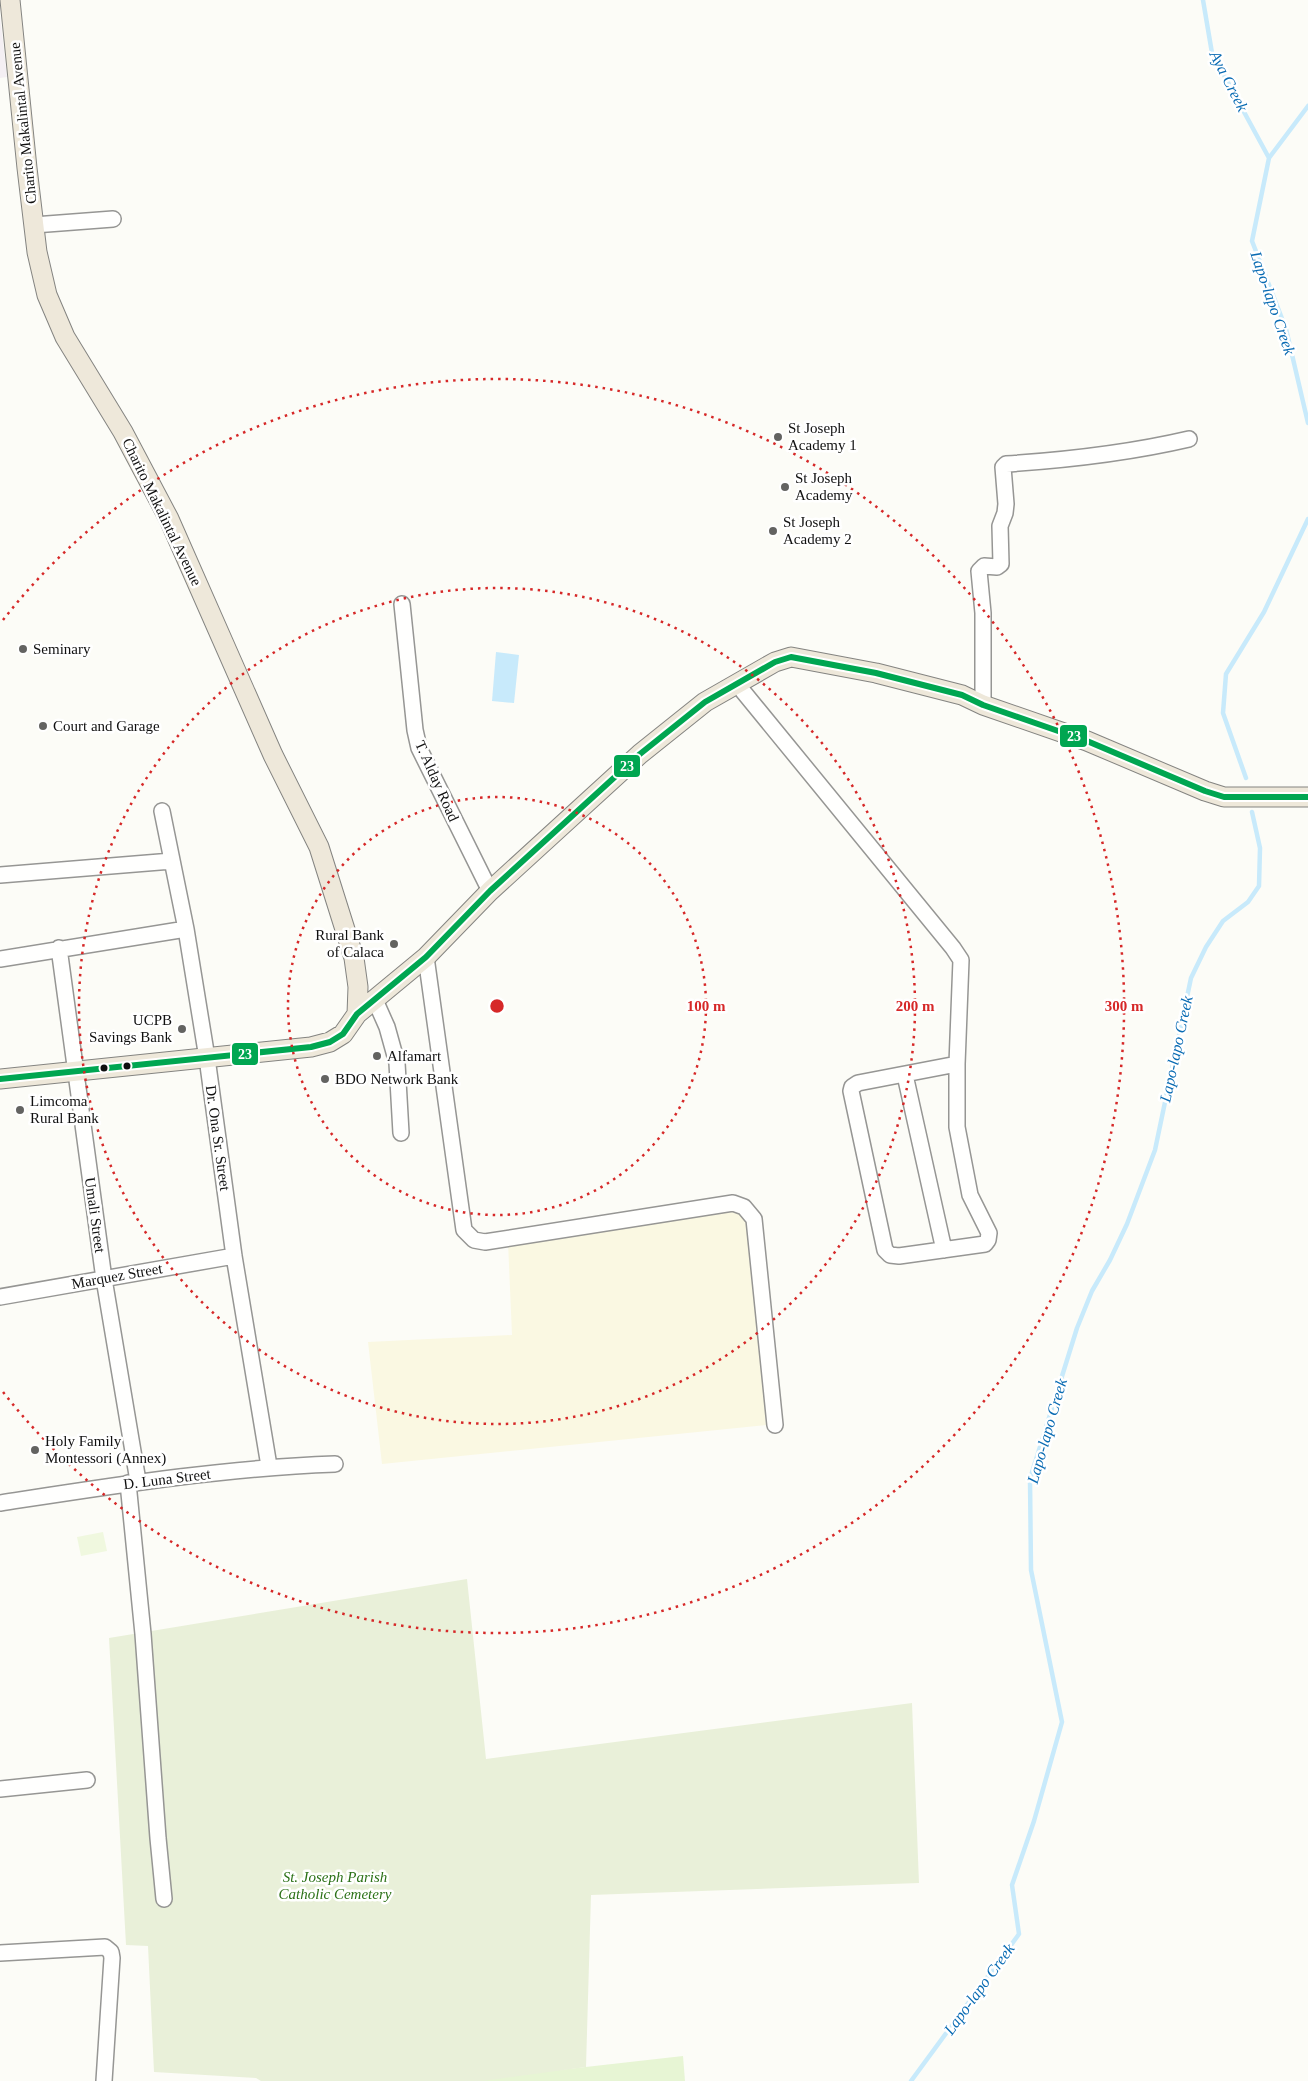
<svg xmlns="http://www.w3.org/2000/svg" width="1308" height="2081" font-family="'Times New Roman',serif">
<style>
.industrial{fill:#f4eff3}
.farmland{fill:#faf8e2}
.green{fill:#e7f5d4}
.cemetery{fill:#e9f0d9}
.pitch{fill:#f0f8df}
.water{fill:#c8eafb}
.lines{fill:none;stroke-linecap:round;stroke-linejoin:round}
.stream{stroke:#c8eafb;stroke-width:4.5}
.minor-casing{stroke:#969694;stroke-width:18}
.major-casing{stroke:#848481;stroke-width:21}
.minor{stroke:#fffffe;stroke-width:15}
.major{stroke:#eee8da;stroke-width:19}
.bus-1-casing{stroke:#fff;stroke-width:10}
.bus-1{stroke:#00a651;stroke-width:6}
.ring{fill:none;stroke:#d62828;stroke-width:2.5;stroke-dasharray:2.5 5}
.poi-dot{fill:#636361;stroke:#fff;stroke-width:2}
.bus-dot{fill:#101010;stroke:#fff;stroke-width:2}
.labels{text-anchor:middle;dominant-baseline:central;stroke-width:5;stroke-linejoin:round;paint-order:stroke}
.street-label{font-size:15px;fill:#101010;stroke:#fff}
.poi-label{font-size:15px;fill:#101010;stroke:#fff;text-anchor:start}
.park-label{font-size:15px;font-style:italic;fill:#2b7117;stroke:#fff}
.water-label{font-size:16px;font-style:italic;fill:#096bb3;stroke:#fff}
.centre{fill:#d62828;stroke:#fff;stroke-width:2.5}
.ring-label{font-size:15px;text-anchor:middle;font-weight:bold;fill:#d62828;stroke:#fff;stroke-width:5;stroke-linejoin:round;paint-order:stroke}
.line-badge{stroke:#fff;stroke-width:2}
.badge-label{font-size:14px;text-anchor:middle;font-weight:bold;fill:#fff}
</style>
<rect width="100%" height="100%" fill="#fcfcf7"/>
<path class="industrial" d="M 0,16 L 7,77 L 0,78 Z"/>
<path class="farmland" d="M 733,1208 L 749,1222 L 766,1425 L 382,1464 L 368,1342 L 512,1335 L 508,1242 Z"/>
<path class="green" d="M 683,2056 L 685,2081 L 462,2081 Z"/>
<path class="cemetery" d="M 467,1579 L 486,1759 L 912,1703 L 919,1883 L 591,1895 L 586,2067 L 482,2081 L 261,2081 L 256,2078 L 154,2072 L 148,1946 L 126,1945 L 109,1638 Z"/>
<path class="pitch" d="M 103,1532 L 107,1551 L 81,1556 L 77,1537 Z"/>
<path class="water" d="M 496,652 L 519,655 L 514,703 L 492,701 Z"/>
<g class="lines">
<path class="stream" d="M 1203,0 L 1212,53 L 1269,158
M 1308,106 L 1269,158 L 1252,241 L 1286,329 L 1308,423
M 1246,778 L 1223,713 L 1226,674 L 1264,612 L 1308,519
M 911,2081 L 1019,1934 L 1012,1885 L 1034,1821 L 1062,1722 L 1031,1570 L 1030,1479 L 1077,1328 L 1092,1291 L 1110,1260 L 1127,1224 L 1155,1150 L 1191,978 L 1206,947 L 1223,921 L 1248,902 L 1259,886 L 1260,848 L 1252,812"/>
<defs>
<path id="minor" d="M 34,225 L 113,219
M 402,604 L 415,730 L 419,748 L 490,891
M 737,684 L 953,948 L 961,960 L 957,1064 L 957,1127 L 970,1195 L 989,1233 L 988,1240 L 985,1244 L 899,1256 L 890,1255 L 885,1250 L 851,1091 L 852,1087 L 858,1083 L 957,1064
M 983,705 L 983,613 L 979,571 L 984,566 L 997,567 L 1001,564 L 1000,526 L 1005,513 L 1006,504 L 1003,467 L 1006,464 C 1067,460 1129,453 1189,439
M 162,811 L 186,929 L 207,1058 L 234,1256 L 269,1466
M 0,875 L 172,861
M 59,948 L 104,1279 L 138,1481
M 426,957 L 464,1230 L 474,1240 L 485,1242 L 733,1203 L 744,1207 L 754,1219 L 775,1425
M 0,959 L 186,929
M 375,1000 L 387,1027 L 397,1063 L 401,1133
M 905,1075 L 944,1250
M 0,1297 L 234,1256
M 128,1483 L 143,1634 L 158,1838 L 164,1899
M 0,1503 C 111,1486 222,1468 335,1464
M 0,1789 L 87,1780
M 0,1953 L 105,1947 L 111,1952 L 112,1958 L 104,2081"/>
<path id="major" d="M 10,0 L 27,168 L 37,252 L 47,295 L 65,337 L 123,432 L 169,519 L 273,755 L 319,847 L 354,958 L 358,987 L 357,1014
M 0,1079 L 311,1047 L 330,1042 L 343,1034 L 357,1014 L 426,957 L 490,891 L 640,754 L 705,702 L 775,662 L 791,657 L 876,673 L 962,695 L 983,705 L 1087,741 L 1205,791 L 1224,797 L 1308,797"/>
</defs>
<use href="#minor" class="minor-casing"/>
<use href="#major" class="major-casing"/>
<use href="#minor" class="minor"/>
<use href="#major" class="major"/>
<defs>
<path id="bus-1" d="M 0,1079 L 311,1047 L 330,1042 L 343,1034 L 357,1014 L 426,957 L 490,891 L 640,754 L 705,702 L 775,662 L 791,657 L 876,673 L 962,695 L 983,705 L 1087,741 L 1205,791 L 1224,797 L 1308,797"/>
</defs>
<use href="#bus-1" class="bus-1-casing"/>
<use href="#bus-1" class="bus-1"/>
</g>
<g class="ring">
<circle cx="497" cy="1006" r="209"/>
<circle cx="497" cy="1006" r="418"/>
<path d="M3 620A627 627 0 1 1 3 1392"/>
</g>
<g class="poi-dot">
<circle cx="778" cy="437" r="5"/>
<circle cx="785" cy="487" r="5"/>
<circle cx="773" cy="531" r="5"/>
<circle cx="23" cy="649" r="5"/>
<circle cx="43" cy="726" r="5"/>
<circle cx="394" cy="944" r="5"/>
<circle cx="182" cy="1029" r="5"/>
<circle cx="377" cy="1056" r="5"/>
<circle cx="325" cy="1079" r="5"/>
<circle cx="20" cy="1110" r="5"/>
<circle cx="35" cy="1450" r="5"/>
</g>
<g class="bus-dot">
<circle cx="127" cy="1066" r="4.5"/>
<circle cx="104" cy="1068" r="4.5"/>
</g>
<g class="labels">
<g class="street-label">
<text transform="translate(23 123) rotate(-96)">Charito Makalintal Avenue</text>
<text transform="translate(162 512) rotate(64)">Charito Makalintal Avenue</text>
<text transform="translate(437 781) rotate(66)">T. Alday Road</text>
<text transform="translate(218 1138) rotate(82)">Dr. Ona Sr. Street</text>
<text transform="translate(95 1215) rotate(82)">Umali Street</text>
<text transform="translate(117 1276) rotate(-10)">Marquez Street</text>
<text transform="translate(167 1479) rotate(-7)">D. Luna Street</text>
</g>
<g class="poi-label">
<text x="788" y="428">St Joseph<tspan x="788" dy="17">Academy 1</tspan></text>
<text x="795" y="478">St Joseph<tspan x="795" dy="17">Academy</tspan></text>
<text x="783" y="522">St Joseph<tspan x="783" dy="17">Academy 2</tspan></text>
<text x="33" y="649">Seminary</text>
<text x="53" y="726">Court and Garage</text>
<text x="384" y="935" text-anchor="end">Rural Bank<tspan x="384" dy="17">of Calaca</tspan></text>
<text x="172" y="1020" text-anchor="end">UCPB<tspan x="172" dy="17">Savings Bank</tspan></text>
<text x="387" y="1056">Alfamart</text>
<text x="335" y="1079">BDO Network Bank</text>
<text x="30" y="1101">Limcoma<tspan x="30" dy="17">Rural Bank</tspan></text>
<text x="45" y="1441">Holy Family<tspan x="45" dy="17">Montessori (Annex)</tspan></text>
</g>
<g class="park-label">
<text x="335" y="1877">St. Joseph Parish<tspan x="335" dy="17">Catholic Cemetery</tspan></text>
</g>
<g class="water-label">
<text transform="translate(1229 81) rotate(63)">Aya Creek</text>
<text transform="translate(1273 303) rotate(71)">Lapo-lapo Creek</text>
<text transform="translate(1176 1049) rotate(-78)">Lapo-lapo Creek</text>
<text transform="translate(1047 1431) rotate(-74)">Lapo-lapo Creek</text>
<text transform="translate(979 1989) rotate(-54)">Lapo-lapo Creek</text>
</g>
</g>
<circle cx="497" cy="1006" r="8" class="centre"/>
<g class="ring-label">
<text x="706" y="1011">100 m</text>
<text x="915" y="1011">200 m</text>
<text x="1124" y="1011">300 m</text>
</g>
<g class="line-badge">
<rect x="1059" y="724" width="29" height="24" rx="5" fill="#00a651"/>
<rect x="613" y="754" width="28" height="24" rx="5" fill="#00a651"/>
<rect x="231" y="1042" width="28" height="24" rx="5" fill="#00a651"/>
</g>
<g class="badge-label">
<text x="1074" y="741">23</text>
<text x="627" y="771">23</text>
<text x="245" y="1059">23</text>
</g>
</svg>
